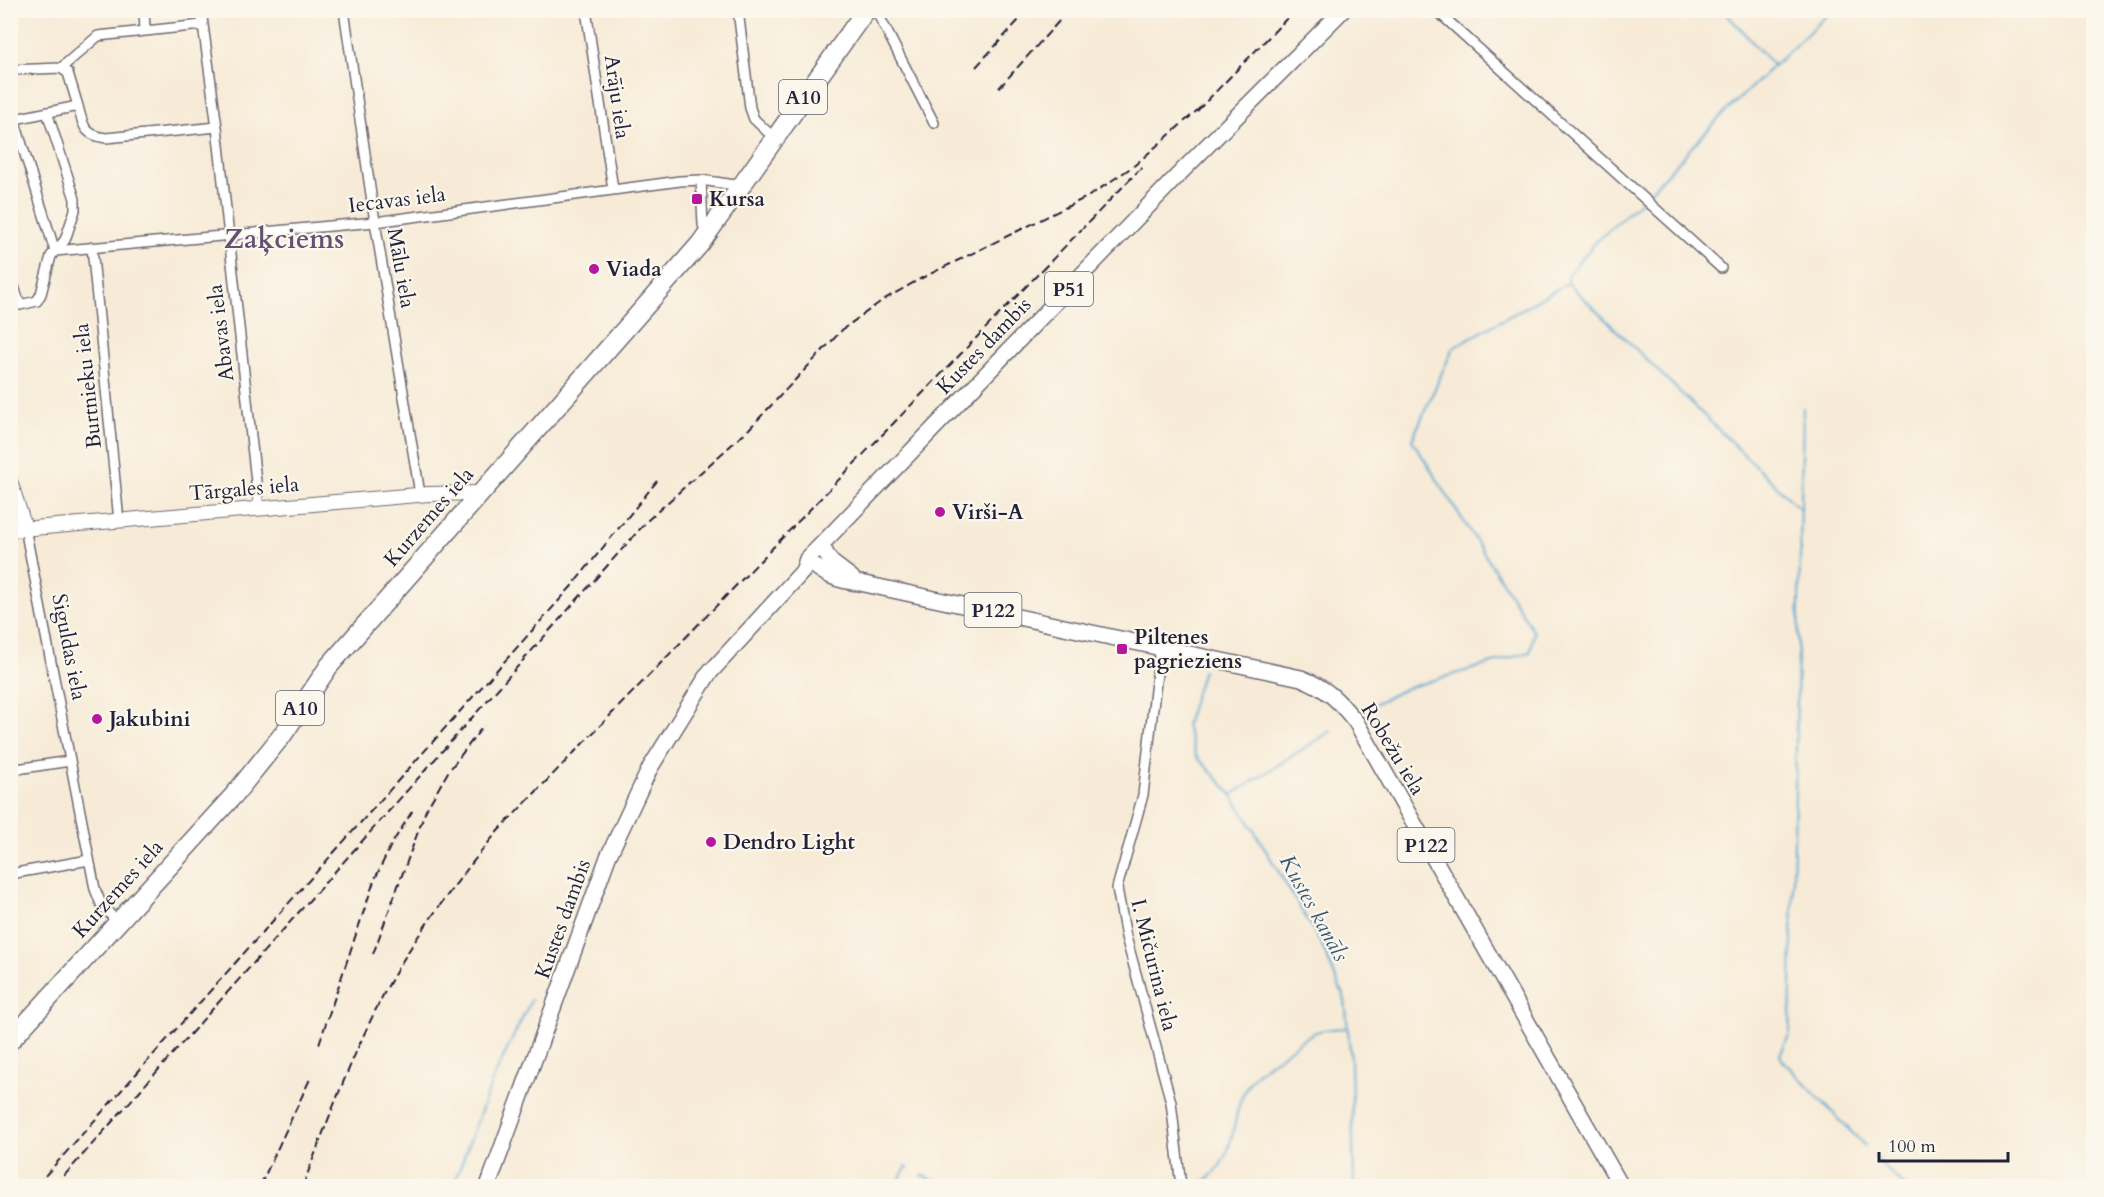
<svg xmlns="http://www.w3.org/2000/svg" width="2104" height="1197" font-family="Cardo,serif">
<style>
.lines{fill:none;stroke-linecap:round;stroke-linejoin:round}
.stream{stroke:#59a7d2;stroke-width:2}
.street-casing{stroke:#6d6872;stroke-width:12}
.secondary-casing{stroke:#6d6872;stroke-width:16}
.primary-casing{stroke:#6d6872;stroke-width:18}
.highway-casing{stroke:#6d6872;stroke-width:21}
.street{stroke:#fff;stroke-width:9}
.secondary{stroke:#fff;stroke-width:14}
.primary{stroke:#fff;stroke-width:15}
.highway{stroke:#fff;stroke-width:18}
.rail{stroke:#22223b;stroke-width:2;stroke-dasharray:9 4.5;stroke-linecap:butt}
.poi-dot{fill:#b5179e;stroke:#fbf7ec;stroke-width:2}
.labels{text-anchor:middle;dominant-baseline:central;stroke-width:4.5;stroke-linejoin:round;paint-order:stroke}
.shield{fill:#fbf7ec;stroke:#636270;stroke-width:1.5}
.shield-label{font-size:20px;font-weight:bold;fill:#22223b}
.street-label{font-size:21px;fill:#22223b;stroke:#fbf7ec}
.poi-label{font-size:21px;font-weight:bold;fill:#22223b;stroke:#fbf7ec;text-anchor:start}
.water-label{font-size:22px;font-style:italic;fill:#385777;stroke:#fbf7ec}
.district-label{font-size:27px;font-weight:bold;fill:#635275;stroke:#fbf7ec}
</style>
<rect width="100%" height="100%" fill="#fbf7ec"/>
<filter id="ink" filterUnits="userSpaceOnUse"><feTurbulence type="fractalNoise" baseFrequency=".0167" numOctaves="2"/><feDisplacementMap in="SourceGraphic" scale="12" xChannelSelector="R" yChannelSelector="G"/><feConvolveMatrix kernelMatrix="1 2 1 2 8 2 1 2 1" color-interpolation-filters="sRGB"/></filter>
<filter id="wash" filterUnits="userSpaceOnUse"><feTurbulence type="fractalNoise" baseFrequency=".008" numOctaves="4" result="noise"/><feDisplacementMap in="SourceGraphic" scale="24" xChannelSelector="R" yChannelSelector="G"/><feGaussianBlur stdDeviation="1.35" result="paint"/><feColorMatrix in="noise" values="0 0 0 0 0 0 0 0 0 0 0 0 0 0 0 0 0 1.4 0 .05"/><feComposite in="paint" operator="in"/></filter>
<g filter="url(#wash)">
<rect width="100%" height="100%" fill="#f7ebd7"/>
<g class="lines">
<path class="stream" d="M 1723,10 L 1774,66
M 1646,196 L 1718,119 L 1832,10
M 1641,201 L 1595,243 L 1568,275 L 1568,283 L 1801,510
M 1803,408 L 1790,1033 L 1780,1055 L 1783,1061 L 1865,1146
M 1203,670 L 1186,725 L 1196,756 L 1229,791 L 1246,817 L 1321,943 L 1345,1000 L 1351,1061 L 1354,1186
M 1357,713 L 1407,688 L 1530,652 L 1534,632 L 1412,440 L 1453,348 L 1568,283
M 1233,794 L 1331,731
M 1874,1156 L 1904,1186
M 922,1175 L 943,1186
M 453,1186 L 493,1079 L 531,1000
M 896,1186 L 906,1167 L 908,1168
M 1198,1186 C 1246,1155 1224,1114 1253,1078 C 1260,1068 1275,1060 1286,1052 C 1313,1032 1313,1029 1348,1028"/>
</g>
</g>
<g filter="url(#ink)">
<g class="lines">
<defs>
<path id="street" d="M 144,10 L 145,31
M 201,10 L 217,127 L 259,509
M 344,10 L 375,222 L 420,494
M 586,10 L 613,189
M 738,10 L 750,108 L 754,119 L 774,138
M 876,10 L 934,123
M 1436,10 L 1721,268
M 61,68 L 98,36 L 202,25
M 10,70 L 61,68 L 68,73 L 78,106 L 10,120
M 78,106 C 83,126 84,135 106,138 L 217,127
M 14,119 L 55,251 L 375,222 L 680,181 L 701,180 L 742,186
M 701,180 L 703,225 L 708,233
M 92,247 L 119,521
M 10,274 L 20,305 L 37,301 L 41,294 L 51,256 L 65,240 L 75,210 L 75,199 L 47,112
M 25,528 L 95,889 L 101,904 L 117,922
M 1160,647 L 1143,795 L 1117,888 L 1126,937 L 1171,1102 L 1181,1186
M 10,770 L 70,761
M 10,874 L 89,860"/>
<path id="secondary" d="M 10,481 L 25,528
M 10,530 L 429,494 L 481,493"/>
<path id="primary" d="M 821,545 L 831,562 L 852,578
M 807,559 C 823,575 838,581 860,583 L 1301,678 C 1327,688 1339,701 1356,722 L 1621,1186
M 705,678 L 803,571 L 807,559 L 821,545 L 1183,170 L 1343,10
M 488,1186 L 608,857 L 650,768 L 711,670"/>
<path id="highway" d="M 10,1041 L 234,795 L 284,733 L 329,666 L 700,244 L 866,10"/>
</defs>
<use href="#street" class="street-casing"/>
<use href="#secondary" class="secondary-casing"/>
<use href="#primary" class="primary-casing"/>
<use href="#highway" class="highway-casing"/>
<use href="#street" class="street"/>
<use href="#secondary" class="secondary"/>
<use href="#primary" class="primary"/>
<use href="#highway" class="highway"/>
<path class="rail" d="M 976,67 L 1028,10
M 999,88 L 1069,10
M 1197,111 L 1295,10
M 373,954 L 426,810 L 448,772 L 484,725
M 319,1044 L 374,881 L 391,845 L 413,810
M 36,1186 L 571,587 L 657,481
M 55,1186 L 648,520 L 749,429 L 843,329 L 883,300 L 920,279 L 1089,196 L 1135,165 L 1201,107
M 260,1186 L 310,1079
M 303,1186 C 326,1124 350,1061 380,1001 C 411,940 454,885 497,832 L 1144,165"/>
</g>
</g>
<g class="poi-dot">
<rect x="691" y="193" width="12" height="12" rx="3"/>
<circle cx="594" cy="269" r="6"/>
<circle cx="940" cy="512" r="6"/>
<rect x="1116" y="643" width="12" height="12" rx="3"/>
<circle cx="97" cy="719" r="6"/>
<circle cx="711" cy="842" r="6"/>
</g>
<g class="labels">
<g class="shield">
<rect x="779" y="80" width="48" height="34" rx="4.5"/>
<rect x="1045" y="272" width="48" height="34" rx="4.5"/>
<rect x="964.5" y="593" width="57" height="34" rx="4.5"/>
<rect x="276" y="691" width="48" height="34" rx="4.5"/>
<rect x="1397.5" y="828" width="57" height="34" rx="4.5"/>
</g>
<g class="shield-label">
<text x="803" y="97">A10</text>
<text x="1069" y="289">P51</text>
<text x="993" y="610">P122</text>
<text x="300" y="708">A10</text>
<text x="1426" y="845">P122</text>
</g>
<g class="street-label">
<text transform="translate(617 97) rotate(82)">Arāju iela</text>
<text transform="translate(397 200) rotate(-7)">Iecavas iela</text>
<text transform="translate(401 268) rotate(80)">Mālu iela</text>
<text transform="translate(221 333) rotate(-97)">Abavas iela</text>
<text transform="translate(984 346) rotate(-46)">Kustes dambis</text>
<text transform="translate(88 386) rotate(-96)">Burtnieku iela</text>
<text transform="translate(244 489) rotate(-5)">Tārgales iela</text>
<text transform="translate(429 517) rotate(-49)">Kurzemes iela</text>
<text transform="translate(69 647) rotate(79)">Siguldas iela</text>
<text transform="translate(1393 749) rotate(59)">Robežu iela</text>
<text transform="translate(118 889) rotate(-48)">Kurzemes iela</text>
<text transform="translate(563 919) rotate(-70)">Kustes dambis</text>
<text transform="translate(1154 965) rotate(76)">I. Mičurina iela</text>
</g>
<g class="poi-label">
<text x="709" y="199">Kursa</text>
<text x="606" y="269">Viada</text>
<text x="952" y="512">Virši-A</text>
<text x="1134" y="637">Piltenes<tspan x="1134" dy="24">pagrieziens</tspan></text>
<text x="109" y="719">Jakubini</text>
<text x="723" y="842">Dendro Light</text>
</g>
<g class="water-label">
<text transform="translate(1314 908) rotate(61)">Kustes kanāls</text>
</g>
<g class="district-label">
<text x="284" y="239">Zaķciems</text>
</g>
</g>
<rect width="2104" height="1197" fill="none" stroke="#fbf7ec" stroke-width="36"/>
<path d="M1879 1152v9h129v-9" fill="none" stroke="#22223b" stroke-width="3"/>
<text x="1888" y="1152" font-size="18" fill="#22223b" stroke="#fbf7ec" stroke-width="4.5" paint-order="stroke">100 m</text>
</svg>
